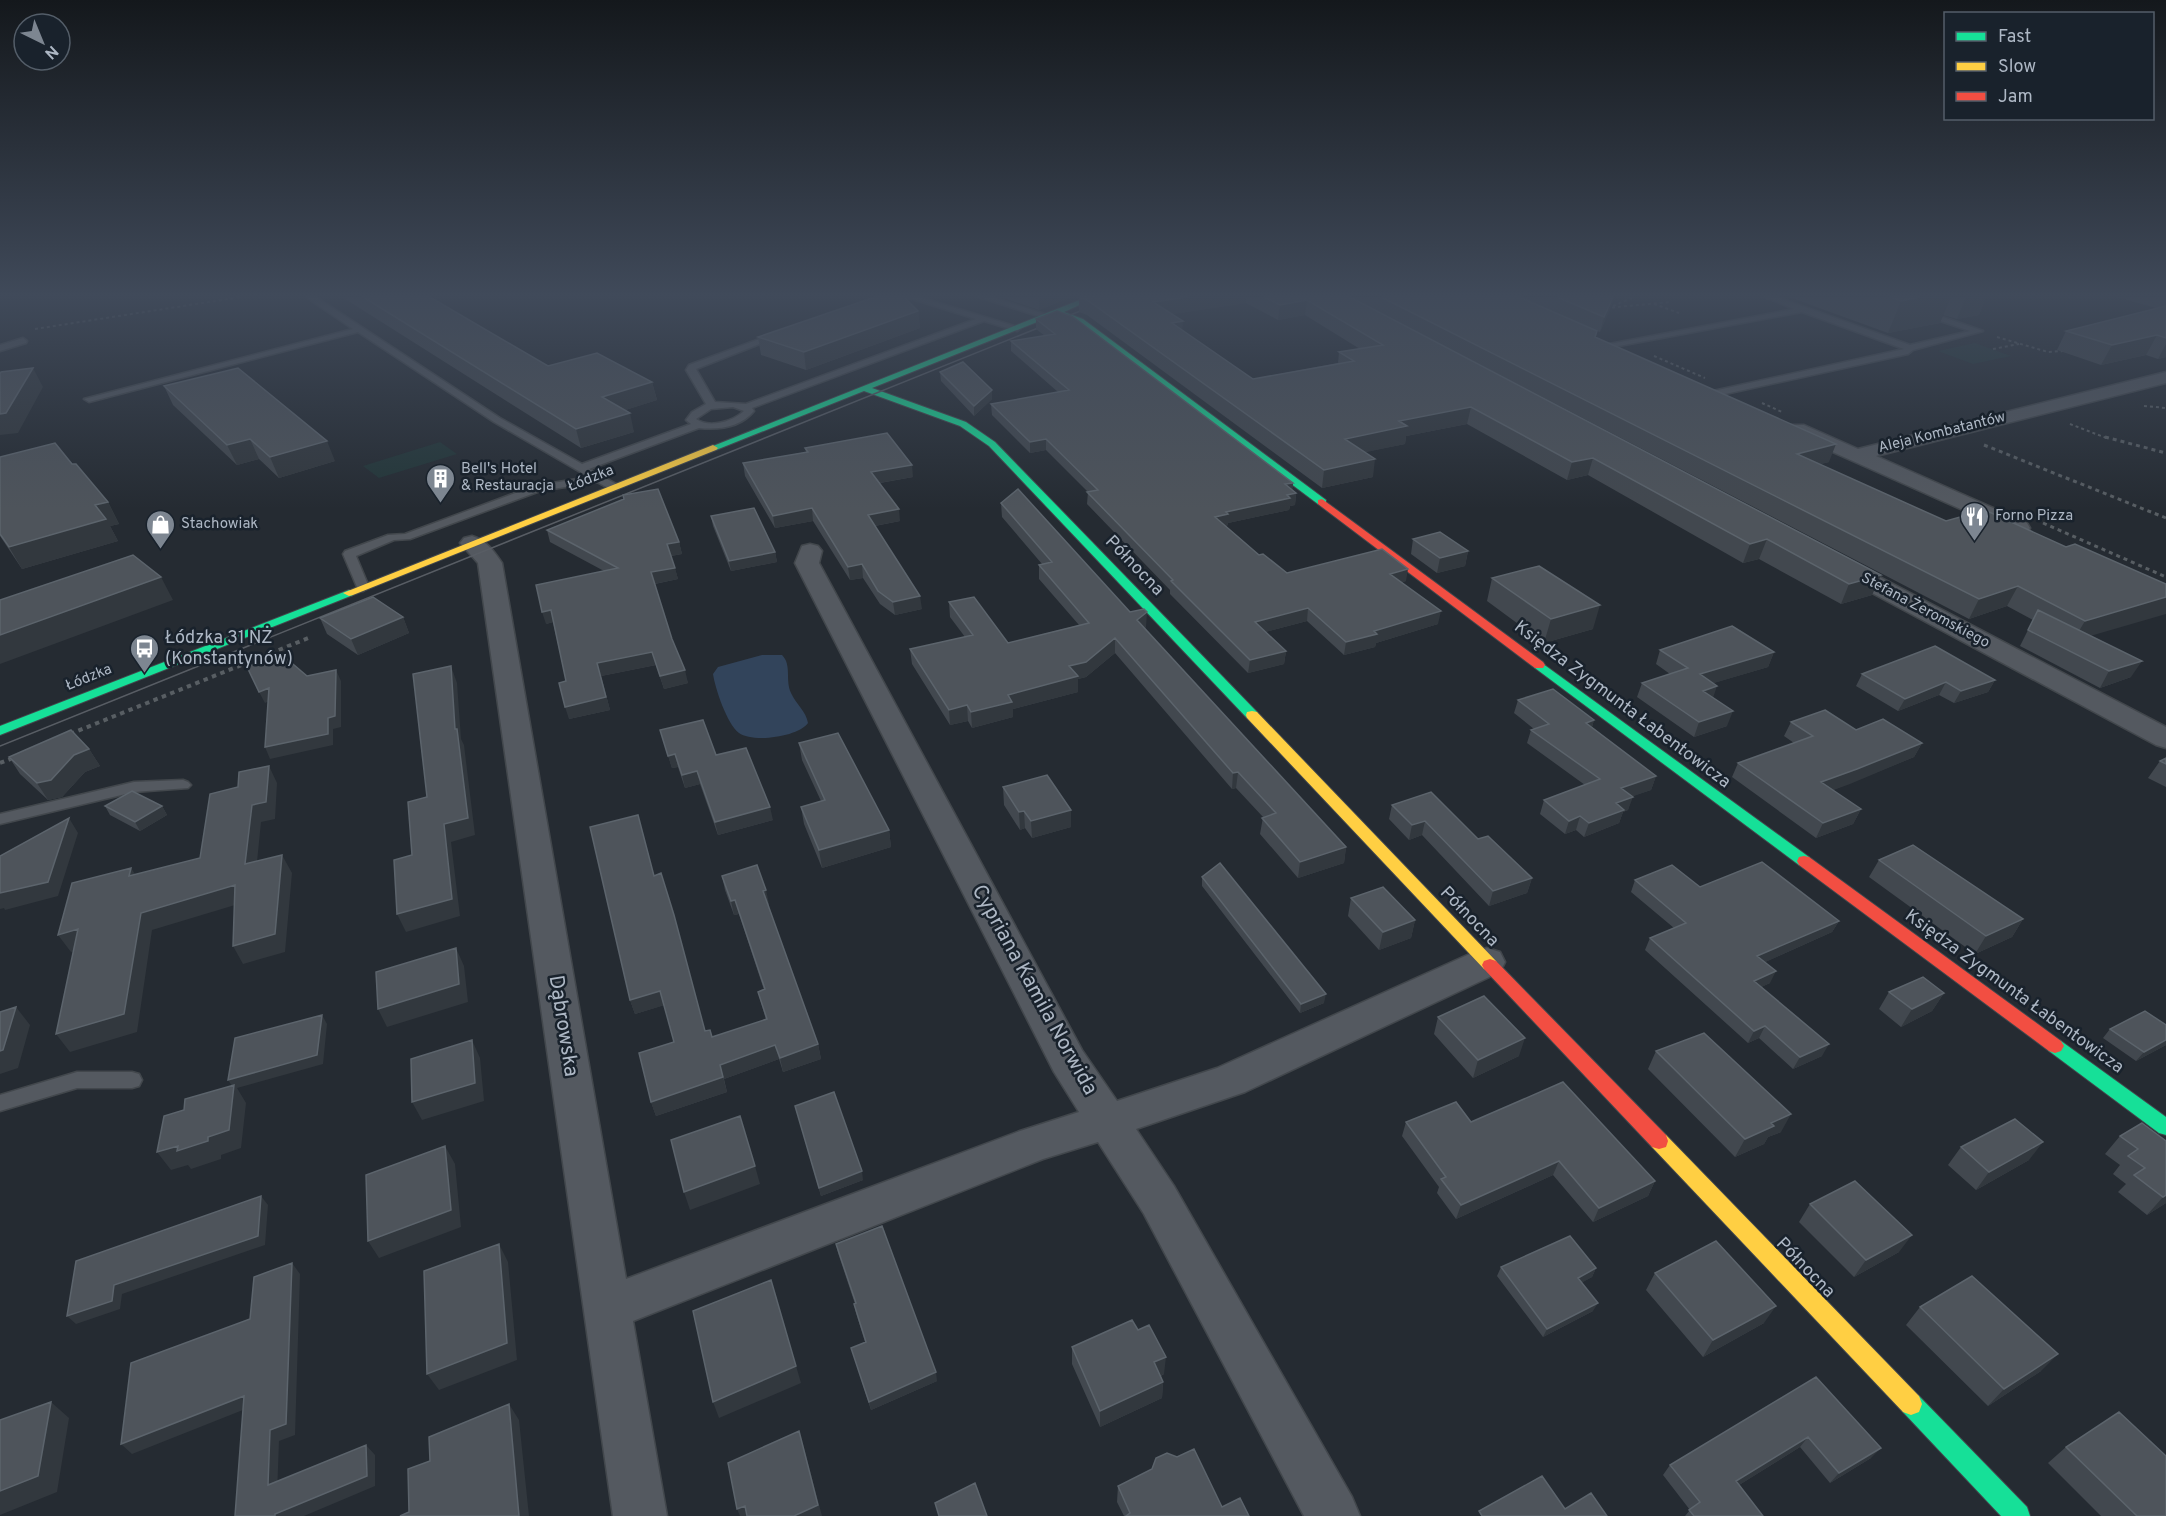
<svg xmlns="http://www.w3.org/2000/svg" width="2166" height="1516" font-family="Overpass,sans-serif">
<style>
.green{fill:#233638}
.water{fill:#32445b}
.lines{fill:none;stroke-linecap:round;stroke-linejoin:round}
.lane-casing{stroke:#42474c;stroke-width:3}
.street-casing{stroke:#42474c;stroke-width:3}
.fast-casing{stroke:#42474c;stroke-width:2}
.slow-casing{stroke:#42474c;stroke-width:2}
.jam-casing{stroke:#42474c;stroke-width:2}
.path-far2{stroke:#585e63;stroke-width:2;stroke-dasharray:3 3;stroke-linecap:butt}
.path-far1{stroke:#585e63;stroke-width:3;stroke-dasharray:4 4;stroke-linecap:butt}
.path{stroke:#585e63;stroke-width:4;stroke-dasharray:4.5 4.5;stroke-linecap:butt}
.lane{fill:#545960;fill-rule:evenodd}
.street{fill:#545960;fill-rule:evenodd}
.fast{fill:#16e098;fill-rule:evenodd}
.slow{fill:#ffcf43;fill-rule:evenodd}
.jam{fill:#f24e42;fill-rule:evenodd}
.tram{stroke:#585d64;stroke-width:1.5}
.wall{fill:#42484f;fill-rule:evenodd}
.shaded-wall{fill:#32383e}
.building{fill:#4e545b;stroke:#5c646c;stroke-width:1.5}
.labels{text-anchor:middle;dominant-baseline:central;stroke-width:5;stroke-linejoin:round;paint-order:stroke}
.far-street-label{font-size:15px;fill:#adb7c4;stroke:#19222c}
.far-poi-label{font-size:15px;fill:#adb7c4;stroke:#19222c;text-anchor:start}
.street-label{font-size:18px;fill:#adb7c4;stroke:#19222c}
.poi-label{font-size:18px;fill:#adb7c4;stroke:#19222c;text-anchor:start}
.near-street-label{font-size:21px;fill:#adb7c4;stroke:#19222c}
</style>
<rect width="100%" height="100%" fill="#252b32"/>
<path class="green" d="M 1975,343 L 2011,356 L 1973,364 L 1938,351 Z
M 440,442 L 457,454 L 379,478 L 363,466 Z"/>
<path class="water" d="M 762,655 L 782,655 C 792,665 785,680 791,693 C 796,704 806,711 808,723 C 798,737 753,743 739,733 C 727,724 715,688 713,674 L 718,667 Z"/>
<g class="lines">
<defs>
<path id="lane" d="M 306,297 L 316,297 L 500,418 L 582,464 L 691,424 L 686,420 L 692,412 L 706,404 L 686,370 L 689,365 L 773,334 L 780,336 L 696,369 L 715,402 L 746,404 L 976,319 L 906,297 L 919,297 L 1021,328 L 1017,331 L 984,321 L 752,408 L 754,411 C 741,427 719,430 699,428 L 589,469 L 618,485 L 618,489 L 610,489 L 597,482 L 540,491 L 410,539 L 394,540 L 356,556 L 369,587 L 363,591 L 357,587 L 343,554 L 345,551 L 388,535 L 405,534 L 534,486 L 589,477 L 494,422 L 358,332 L 89,402 L 84,399 L 353,329 ZM 733,407 L 744,411 C 733,421 710,429 696,419 L 711,409 Z
M 979,297 L 992,297 L 1051,316 L 1044,318 Z
M 1765,297 L 1777,297 L 1910,345 L 1970,331 L 1920,314 L 1919,312 L 1923,310 L 1983,331 L 1913,350 L 1908,354 L 1716,396 L 1713,395 L 1713,391 L 1904,349 L 1802,312 L 1608,348 L 1604,345 L 1794,309 Z
M 23,338 L 27,341 L 26,343 L 0,351 L 0,345 Z
M 183,780 L 188,782 L 191,785 L 188,788 L 134,792 L 0,824 L 0,814 L 134,782 Z
M 77,1072 L 132,1072 L 139,1074 L 142,1080 L 139,1086 L 132,1088 L 77,1088 L 0,1111 L 0,1095 Z"/>
<path id="street" d="M 2166,372 L 2166,383 L 1876,456 L 2027,523 L 2030,528 L 2027,533 L 2019,535 L 1790,433 L 1787,429 L 1790,425 L 1804,425 L 1858,449 Z
M 472,536 C 486,540 494,551 502,563 L 626,1279 L 1020,1131 L 1079,1112 L 1054,1072 L 795,563 L 802,546 L 810,544 L 818,546 L 822,551 L 819,563 L 1082,1050 L 1117,1101 L 1217,1068 L 1474,952 L 1487,948 L 1500,952 L 1505,962 L 1500,972 L 1245,1092 L 1136,1129 L 1174,1186 L 1352,1497 L 1360,1516 L 1304,1516 L 1144,1214 L 1098,1142 L 1043,1159 L 633,1321 L 667,1516 L 613,1516 L 478,563 L 460,543 L 464,538 Z
M 1840,559 L 1849,561 L 2166,727 L 2166,748 L 2156,745 L 1831,571 L 1828,566 L 1831,561 Z"/>
<path id="fast" d="M 1087,297 L 1097,297 L 1064,312 L 1083,319 L 1326,500 L 1326,504 L 1318,504 L 1077,323 L 1057,314 L 872,388 L 966,422 L 995,442 L 1257,712 L 1258,715 L 1257,718 L 1247,718 L 989,446 L 960,426 L 864,391 L 716,450 L 708,448 Z
M 349,590 L 353,591 L 353,595 L 0,735 L 0,726 Z
M 1539,661 L 1809,857 L 1811,861 L 1809,865 L 1799,865 L 1535,668 L 1533,665 L 1535,662 Z
M 2055,1039 L 2061,1041 L 2166,1117 L 2166,1135 L 2159,1133 L 2049,1051 L 2046,1046 L 2049,1041 Z
M 1911,1393 L 1919,1396 L 2027,1507 L 2030,1516 L 2001,1516 L 1903,1412 L 1900,1404 L 1903,1396 Z"/>
<path id="slow" d="M 713,445 L 718,448 L 716,450 L 353,595 L 349,596 L 343,593 Z
M 1252,711 L 1257,712 L 1496,961 L 1498,965 L 1496,969 L 1490,971 L 1484,969 L 1247,718 L 1246,715 L 1247,712 Z
M 1659,1133 L 1666,1135 L 1919,1396 L 1922,1404 L 1919,1412 L 1911,1415 L 1903,1412 L 1652,1147 L 1650,1141 L 1652,1135 Z"/>
<path id="jam" d="M 1322,499 L 1543,662 L 1545,665 L 1543,668 L 1535,668 L 1318,504 L 1318,500 Z
M 1804,856 L 1809,857 L 2061,1041 L 2064,1046 L 2061,1051 L 2055,1053 L 2049,1051 L 1799,865 L 1797,861 L 1799,857 Z
M 1490,959 L 1496,961 L 1666,1135 L 1668,1141 L 1666,1147 L 1659,1149 L 1652,1147 L 1484,969 L 1482,965 L 1484,961 Z"/>
</defs>
<use href="#lane" class="lane-casing"/>
<use href="#street" class="street-casing"/>
<use href="#fast" class="fast-casing"/>
<use href="#slow" class="slow-casing"/>
<use href="#jam" class="jam-casing"/>
<path class="path-far2" d="M 1520,297 L 1540,306
M 1654,304 L 1679,313
M 1613,306 L 1634,297
M 1606,308 L 1671,302
M 35,329 L 241,297
M 1997,337 L 2048,352 L 2063,351
M 1993,349 L 2019,344
M 1654,356 L 1705,378
M 1762,403 L 1782,412
M 2144,406 L 2166,408
M 2070,424 L 2109,439"/>
<path class="path-far1" d="M 2105,437 L 2166,453
M 1984,445 L 2166,518
M 2043,523 L 2166,577"/>
<path class="path" d="M 70,734 L 311,637
M 0,763 L 13,758"/>
<use href="#lane" class="lane"/>
<use href="#street" class="street"/>
<use href="#fast" class="fast"/>
<use href="#slow" class="slow"/>
<use href="#jam" class="jam"/>
<path class="tram" d="M 0,746 L 1115,297"/>
</g>
<path class="wall" d="M 342,297 L 430,297 L 548,366 L 652,382 L 657,400 L 625,410 L 634,432 L 581,448 Z
M 1000,297 L 1071,297 L 1039,310 Z
M 1079,297 L 1350,297 L 1881,575 L 1872,595 L 1841,604 L 1759,559 L 1743,563 L 1588,475 L 1567,480 L 1467,424 L 1406,436 L 1405,444 L 1364,452 L 1373,477 L 1322,488 L 1087,315 L 1079,312 ZM 1246,303 L 1278,320 L 1305,315 L 1360,349 L 1339,352 L 1338,363 L 1253,379 L 1183,331 L 1172,314 Z
M 1350,297 L 1614,297 L 1612,304 L 1600,332 L 1597,331 L 1596,337 L 1829,462 L 1820,464 L 1946,521 L 2066,547 L 2090,636 L 2131,677 L 2100,688 L 2020,646 L 2033,620 L 2007,606 L 1969,619 Z
M 1789,297 L 1986,297 L 1979,315 L 1957,319 L 1943,315 L 1940,323 L 1888,333 Z
M 2117,297 L 2166,297 L 2166,357 L 2158,359 L 2146,355 L 2101,365 L 2057,350 L 2066,331 L 2156,308 Z
M 918,311 L 920,328 L 806,370 L 761,355 L 758,337 Z
M 1036,319 L 1293,483 L 1292,490 L 1296,493 L 1295,505 L 1290,506 L 1289,510 L 1228,523 L 1227,526 L 1226,526 L 1259,555 L 1287,573 L 1406,581 L 1402,582 L 1438,624 L 1376,643 L 1375,647 L 1344,655 L 1307,621 L 1265,632 L 1286,651 L 1284,664 L 1248,673 L 1170,594 L 1170,590 L 1087,504 L 1088,492 L 1046,450 L 1030,453 L 992,415 L 991,404 L 1058,392 L 1011,351 L 1011,341 L 1045,336 L 1036,329 Z
M 940,372 L 992,399 L 974,416 L 941,381 Z
M 164,386 L 335,461 L 279,478 L 259,459 L 237,465 L 173,405 Z
M 805,448 L 913,477 L 880,483 L 900,521 L 875,526 L 922,609 L 895,615 L 880,604 L 863,578 L 850,580 L 813,521 L 775,528 L 745,476 L 743,463 L 806,452 Z
M 0,457 L 72,464 L 108,502 L 119,524 L 110,526 L 118,541 L 22,569 L 0,536 Z
M 1001,503 L 1146,627 L 1144,628 L 1346,847 L 1344,863 L 1298,878 L 1260,834 L 1263,817 L 1236,788 L 1232,789 L 1115,653 L 1086,677 L 1078,679 L 1078,692 L 1013,709 L 1013,717 L 972,728 L 968,721 L 950,725 L 912,664 L 910,649 L 965,637 L 950,617 L 949,602 L 1008,643 L 1079,625 L 1039,579 L 1039,565 L 1042,564 L 1002,517 Z
M 711,516 L 775,552 L 777,562 L 731,571 L 713,526 Z
M 547,530 L 679,542 L 682,554 L 671,556 L 678,579 L 655,584 L 672,639 L 688,683 L 664,689 L 656,665 L 601,676 L 610,710 L 569,719 L 566,681 L 553,622 L 546,624 L 604,571 L 550,542 Z
M 1413,539 L 1468,551 L 1465,566 L 1437,573 L 1411,554 Z
M 1492,578 L 1593,629 L 1544,643 L 1487,601 Z
M 403,617 L 409,633 L 358,655 L 327,634 L 320,618 Z
M 1660,650 L 1774,652 L 1768,667 L 1713,683 L 1713,697 L 1727,726 L 1694,737 L 1637,697 L 1642,683 L 1670,674 L 1656,664 Z
M 1862,674 L 1995,680 L 1988,692 L 1954,703 L 1939,695 L 1898,711 L 1856,686 Z
M 1518,700 L 1594,720 L 1592,727 L 1656,776 L 1651,790 L 1632,796 L 1628,810 L 1623,812 L 1619,823 L 1584,837 L 1576,830 L 1565,834 L 1540,814 L 1544,800 L 1585,785 L 1527,743 L 1531,730 L 1534,729 L 1514,713 Z
M 1791,722 L 1856,730 L 1922,743 L 1914,757 L 1833,790 L 1861,809 L 1853,824 L 1816,838 L 1732,777 L 1738,763 L 1794,743 L 1784,736 Z
M 660,730 L 716,755 L 773,820 L 718,835 L 700,784 L 685,788 L 678,767 L 672,768 Z
M 799,743 L 889,830 L 891,847 L 822,868 L 804,824 L 801,807 L 821,801 L 802,760 Z
M 89,749 L 100,766 L 85,772 L 62,797 L 48,800 L 20,774 L 9,757 Z
M 2166,758 L 2166,787 L 2148,778 L 2160,761 Z
M 1003,787 L 1071,827 L 1032,838 L 1025,828 L 1020,830 L 1004,805 Z
M 1392,805 L 1478,839 L 1532,878 L 1527,893 L 1489,906 L 1422,835 L 1409,840 L 1389,819 Z
M 105,806 L 162,806 L 167,815 L 140,831 L 110,815 Z
M 1879,860 L 2023,919 L 2012,937 L 1975,954 L 1869,877 Z
M 654,875 L 705,1031 L 712,1037 L 766,1020 L 758,992 L 764,990 L 739,914 L 734,915 L 725,890 L 722,876 L 769,904 L 768,905 L 818,1044 L 821,1059 L 783,1072 L 779,1059 L 724,1079 L 727,1092 L 656,1116 L 651,1102 L 674,1042 L 664,1005 L 635,1014 L 630,1000 Z
M 1202,877 L 1324,1003 L 1300,1013 L 1202,886 Z
M 1635,880 L 1700,887 L 1839,921 L 1832,932 L 1765,962 L 1770,983 L 1761,987 L 1822,1056 L 1793,1069 L 1759,1038 L 1748,1043 L 1645,950 L 1650,938 L 1674,928 L 1631,892 Z
M 1351,898 L 1415,920 L 1411,938 L 1379,950 L 1348,916 Z
M 1889,992 L 1944,993 L 1932,1011 L 1901,1027 L 1879,1009 Z
M 1438,1017 L 1519,1056 L 1473,1078 L 1434,1034 Z
M 2166,1025 L 2166,1045 L 2136,1061 L 2103,1038 L 2110,1029 Z
M 1656,1051 L 1781,1132 L 1768,1137 L 1764,1144 L 1735,1157 L 1648,1069 Z
M 795,1106 L 863,1180 L 821,1196 Z
M 1406,1122 L 1471,1122 L 1655,1181 L 1648,1196 L 1593,1222 L 1553,1175 L 1456,1219 L 1437,1193 L 1439,1187 L 1402,1136 Z
M 2120,1136 L 2166,1141 L 2166,1203 L 2147,1215 L 2118,1192 L 2126,1184 L 2113,1174 L 2120,1165 L 2105,1154 Z
M 1961,1147 L 2029,1160 L 1976,1190 L 1948,1165 Z
M 1810,1204 L 1899,1252 L 1854,1277 L 1799,1222 Z
M 836,1244 L 937,1381 L 871,1410 L 851,1348 L 865,1342 L 856,1313 L 854,1304 L 855,1304 L 838,1253 Z
M 1501,1267 L 1596,1268 L 1592,1277 L 1582,1282 L 1593,1311 L 1543,1337 L 1497,1276 Z
M 1655,1273 L 1764,1323 L 1703,1357 L 1646,1290 Z
M 1920,1307 L 2041,1371 L 1988,1406 L 1906,1325 Z
M 1072,1347 L 1164,1374 L 1161,1376 L 1163,1382 L 1162,1398 L 1100,1427 L 1072,1364 Z
M 1816,1377 L 1871,1458 L 1830,1483 L 1800,1447 L 1739,1485 L 1763,1516 L 1685,1516 L 1690,1510 L 1663,1475 L 1670,1465 Z
M 2066,1447 L 2166,1516 L 2101,1516 L 2048,1463 Z
M 1118,1486 L 1222,1507 L 1249,1516 L 1124,1516 L 1117,1502 Z"/>
<path class="shaded-wall" d="M 1039,297 L 1071,297 L 1039,310 Z
M 1188,297 L 1246,297 L 1246,303 L 1153,317 L 1153,302 Z
M 1613,297 L 1614,297 L 1612,304 L 1600,332 L 1604,317 Z
M 1920,297 L 1951,297 L 1940,323 L 1888,333 L 1901,301 Z
M 1966,297 L 1986,297 L 1979,315 L 1957,319 Z
M 1307,300 L 1305,315 L 1278,320 L 1280,305 Z
M 918,311 L 920,328 L 806,370 L 804,352 Z
M 1183,321 L 1182,336 L 1172,323 Z
M 2157,335 L 2146,355 L 2101,365 L 2112,345 Z
M 2166,344 L 2166,357 L 2158,359 Z
M 33,368 L 43,387 L 18,433 L 0,435 L 0,414 Z
M 652,382 L 657,400 L 607,416 L 602,397 Z
M 992,390 L 992,399 L 974,416 L 974,406 Z
M 1471,407 L 1467,424 L 1406,436 L 1405,444 L 1343,457 L 1345,439 L 1399,421 Z
M 630,413 L 634,432 L 581,448 L 576,429 Z
M 250,439 L 259,459 L 237,465 L 227,445 Z
M 1046,439 L 1046,450 L 1030,453 L 1030,442 Z
M 327,441 L 335,461 L 279,478 L 270,457 Z
M 1836,444 L 1829,462 L 1791,472 L 1797,454 Z
M 1593,458 L 1588,475 L 1567,480 L 1572,462 Z
M 1375,459 L 1373,477 L 1322,488 L 1324,470 Z
M 912,465 L 913,477 L 873,484 L 871,472 Z
M 1293,483 L 1292,494 L 1296,493 L 1295,505 L 1290,506 L 1289,510 L 1228,523 L 1227,526 L 1214,529 L 1215,517 L 1285,484 Z
M 108,502 L 119,524 L 110,526 L 118,541 L 22,569 L 9,547 L 95,505 Z
M 812,508 L 813,521 L 775,528 L 773,516 Z
M 899,509 L 900,521 L 869,527 L 868,515 Z
M 1767,539 L 1759,559 L 1743,563 L 1750,544 Z
M 679,542 L 682,554 L 670,556 L 667,544 Z
M 1468,551 L 1465,566 L 1437,573 L 1440,558 Z
M 775,552 L 777,562 L 731,571 L 729,561 Z
M 862,564 L 863,578 L 850,580 L 848,567 Z
M 675,568 L 678,579 L 654,584 L 651,572 Z
M 1408,569 L 1406,581 L 1387,586 L 1390,574 Z
M 1881,575 L 1872,595 L 1841,604 L 1849,584 Z
M 161,577 L 173,600 L 0,664 L 0,635 Z
M 2018,586 L 2007,606 L 1969,619 L 1979,599 Z
M 920,596 L 922,609 L 895,615 L 893,602 Z
M 2166,597 L 2166,614 L 2073,641 L 2085,621 Z
M 1600,605 L 1593,629 L 1544,643 L 1551,619 Z
M 1308,608 L 1307,621 L 1254,635 L 1255,622 Z
M 551,610 L 554,622 L 546,624 L 542,612 Z
M 1441,611 L 1438,624 L 1376,643 L 1375,647 L 1344,655 L 1346,642 L 1374,631 Z
M 1147,612 L 1146,627 L 1136,635 L 1137,620 Z
M 403,617 L 409,633 L 358,655 L 351,639 Z
M 1115,638 L 1115,653 L 1086,677 L 1078,679 L 1078,692 L 1013,709 L 1013,717 L 972,728 L 971,712 L 1069,666 Z
M 1286,651 L 1284,664 L 1248,673 L 1250,660 Z
M 652,652 L 656,665 L 601,676 L 610,710 L 569,719 L 565,707 L 597,663 Z
M 1774,652 L 1768,667 L 1694,689 L 1700,674 Z
M 2142,661 L 2131,677 L 2100,688 L 2109,671 Z
M 451,666 L 457,683 L 461,739 L 464,745 L 475,835 L 451,842 L 460,916 L 406,932 L 397,914 L 444,824 L 455,729 Z
M 336,670 L 341,681 L 341,727 L 333,729 L 333,745 L 270,759 L 265,747 L 328,718 Z
M 685,670 L 688,683 L 664,689 L 660,676 Z
M 1995,680 L 1988,692 L 1954,703 L 1961,691 Z
M 1946,682 L 1939,695 L 1898,711 L 1905,699 Z
M 1717,686 L 1712,701 L 1703,691 Z
M 269,688 L 274,699 L 265,703 L 259,692 Z
M 967,705 L 968,721 L 950,725 L 949,710 Z
M 1733,711 L 1727,726 L 1694,737 L 1699,722 Z
M 1594,720 L 1590,734 L 1586,723 Z
M 1922,743 L 1914,757 L 1850,784 L 1814,797 L 1821,782 Z
M 89,749 L 100,766 L 85,772 L 62,797 L 48,800 L 37,783 L 74,755 Z
M 675,754 L 678,767 L 672,768 L 668,756 Z
M 269,766 L 277,783 L 275,819 L 261,822 L 255,882 L 245,864 L 252,805 Z
M 697,771 L 700,784 L 685,788 L 682,775 Z
M 1238,772 L 1236,788 L 1232,789 L 1233,773 Z
M 1656,776 L 1651,790 L 1617,802 L 1621,788 Z
M 1633,797 L 1628,810 L 1623,812 L 1619,823 L 1584,837 L 1589,823 L 1616,803 Z
M 162,806 L 167,815 L 140,831 L 135,822 Z
M 770,807 L 773,820 L 718,835 L 715,822 Z
M 1861,809 L 1853,824 L 1816,838 L 1823,823 Z
M 1071,810 L 1071,827 L 1032,838 L 1031,821 Z
M 1024,811 L 1025,828 L 1020,830 L 1019,812 Z
M 1580,816 L 1576,830 L 1565,834 L 1569,821 Z
M 69,818 L 78,833 L 58,896 L 5,910 L 4,908 L 0,909 L 0,893 Z
M 1425,821 L 1422,835 L 1409,840 L 1412,825 Z
M 889,830 L 891,847 L 822,868 L 819,850 Z
M 1346,847 L 1344,863 L 1298,878 L 1300,862 Z
M 282,855 L 292,873 L 285,952 L 243,964 L 233,946 Z
M 131,868 L 142,885 L 129,876 Z
M 1532,878 L 1527,893 L 1489,906 L 1493,891 Z
M 235,885 L 245,902 L 152,930 L 137,1032 L 70,1052 L 56,1034 L 141,913 Z
M 766,890 L 769,904 L 767,905 L 763,891 Z
M 735,900 L 739,914 L 734,915 L 731,901 Z
M 2023,919 L 2012,937 L 1975,954 L 1986,936 Z
M 1415,920 L 1411,938 L 1379,950 L 1383,932 Z
M 1839,921 L 1832,932 L 1752,968 L 1757,956 Z
M 78,929 L 91,947 L 71,952 L 58,935 Z
M 456,948 L 464,966 L 468,1002 L 387,1027 L 378,1009 Z
M 1776,971 L 1770,983 L 1749,993 L 1754,981 Z
M 660,991 L 665,1005 L 635,1014 L 630,1000 Z
M 1944,993 L 1932,1011 L 1901,1027 L 1912,1009 Z
M 1326,994 L 1324,1003 L 1300,1013 L 1301,1004 Z
M 16,1007 L 30,1025 L 18,1068 L 0,1074 L 0,1051 Z
M 322,1015 L 327,1024 L 323,1064 L 237,1088 L 246,1103 L 241,1148 L 221,1155 L 221,1159 L 191,1169 L 188,1165 L 171,1170 L 157,1152 L 208,1137 L 234,1089 L 228,1080 Z
M 1765,1026 L 1759,1038 L 1748,1043 L 1754,1031 Z
M 1525,1038 L 1519,1056 L 1473,1078 L 1478,1060 Z
M 472,1040 L 480,1058 L 484,1101 L 422,1120 L 412,1102 Z
M 2166,1040 L 2166,1045 L 2136,1061 L 2144,1052 Z
M 818,1044 L 821,1059 L 783,1072 L 780,1058 Z
M 1829,1044 L 1822,1056 L 1793,1069 L 1800,1057 Z
M 775,1045 L 779,1059 L 724,1079 L 720,1065 Z
M 723,1077 L 727,1092 L 656,1116 L 651,1102 Z
M 1791,1114 L 1781,1132 L 1768,1137 L 1764,1144 L 1735,1157 L 1745,1139 L 1771,1123 Z
M 2043,1142 L 2029,1160 L 1976,1190 L 1989,1172 Z
M 445,1146 L 455,1164 L 461,1227 L 379,1258 L 368,1241 Z
M 1559,1161 L 1553,1175 L 1456,1219 L 1461,1205 Z
M 755,1166 L 760,1184 L 690,1210 L 684,1192 Z
M 862,1171 L 863,1180 L 821,1196 L 819,1188 Z
M 1655,1181 L 1648,1196 L 1593,1222 L 1599,1208 Z
M 2166,1195 L 2166,1203 L 2147,1215 L 2163,1197 Z
M 261,1196 L 268,1205 L 265,1245 L 122,1294 L 120,1309 L 76,1324 L 67,1316 L 114,1285 Z
M 1912,1235 L 1899,1252 L 1854,1277 L 1866,1260 Z
M 499,1244 L 508,1262 L 517,1360 L 439,1390 L 427,1374 Z
M 292,1263 L 300,1274 L 295,1435 L 279,1441 L 277,1495 L 268,1485 L 270,1430 Z
M 1596,1268 L 1592,1277 L 1574,1287 L 1578,1278 Z
M 771,1280 L 801,1383 L 719,1418 L 713,1402 Z
M 1598,1303 L 1593,1311 L 1543,1337 L 1547,1329 Z
M 1776,1306 L 1764,1323 L 1703,1357 L 1713,1340 Z
M 2058,1354 L 2041,1371 L 1988,1406 L 2004,1389 Z
M 1166,1357 L 1164,1374 L 1153,1379 L 1154,1362 Z
M 936,1372 L 937,1381 L 871,1410 L 869,1402 Z
M 1163,1382 L 1162,1398 L 1100,1427 L 1100,1411 Z
M 244,1396 L 253,1406 L 132,1454 L 121,1444 Z
M 51,1402 L 69,1418 L 57,1492 L 0,1515 L 0,1491 Z
M 509,1404 L 519,1420 L 529,1516 L 519,1516 Z
M 799,1431 L 804,1448 L 822,1516 L 794,1516 Z
M 1808,1437 L 1800,1447 L 1728,1492 L 1736,1481 Z
M 366,1445 L 375,1455 L 375,1486 L 304,1516 L 275,1516 L 275,1514 Z
M 1881,1448 L 1871,1458 L 1830,1483 L 1839,1473 Z
M 745,1506 L 749,1516 L 740,1516 L 737,1509 Z"/>
<path class="building" d="M 363,297 L 430,297 L 548,366 L 597,353 L 652,382 L 602,397 L 630,413 L 576,429 Z
M 875,297 L 904,297 L 918,311 L 804,352 L 758,337 Z
M 1079,297 L 1188,297 L 1153,302 L 1183,321 L 1172,323 L 1253,379 L 1354,361 L 1339,352 L 1383,345 L 1307,300 L 1280,305 L 1264,297 L 1350,297 L 1881,575 L 1849,584 L 1767,539 L 1750,544 L 1593,458 L 1572,462 L 1471,407 L 1399,421 L 1407,426 L 1345,439 L 1375,459 L 1324,470 L 1087,300 Z
M 1381,297 L 1519,297 L 1597,331 L 1595,337 L 1836,444 L 1797,454 L 1946,521 L 1985,510 L 2066,547 L 2075,544 L 2166,584 L 2166,597 L 2085,621 L 2018,586 L 1979,599 Z
M 1557,297 L 1613,297 L 1604,317 Z
M 1890,297 L 1920,297 L 1901,301 Z
M 2166,306 L 2166,338 L 2157,335 L 2112,345 L 2066,331 Z
M 1057,311 L 1073,317 L 1293,483 L 1285,484 L 1296,493 L 1287,495 L 1290,498 L 1226,512 L 1228,514 L 1215,517 L 1259,555 L 1263,554 L 1287,573 L 1382,549 L 1408,569 L 1390,574 L 1441,611 L 1374,631 L 1377,634 L 1346,642 L 1308,608 L 1255,622 L 1286,651 L 1250,660 L 1171,581 L 1173,580 L 1087,492 L 1098,490 L 1046,439 L 1030,442 L 991,404 L 1069,390 L 1011,341 L 1055,334 L 1036,319 Z
M 963,362 L 992,390 L 974,406 L 940,372 Z
M 33,368 L 6,413 L 0,414 L 0,374 L 1,372 Z
M 238,368 L 327,441 L 270,457 L 250,439 L 227,445 L 164,386 Z
M 887,433 L 912,465 L 871,472 L 899,509 L 868,515 L 920,596 L 893,602 L 878,591 L 862,564 L 848,567 L 812,508 L 773,516 L 743,463 L 808,452 L 805,448 Z
M 55,443 L 72,464 L 76,464 L 108,502 L 95,505 L 106,519 L 9,547 L 0,534 L 0,457 Z
M 658,489 L 679,542 L 667,544 L 675,568 L 651,572 L 672,639 L 685,670 L 660,676 L 652,652 L 597,663 L 606,697 L 565,707 L 559,683 L 566,681 L 551,610 L 542,612 L 536,585 L 618,568 L 547,530 L 624,499 L 623,495 Z
M 1018,489 L 1130,612 L 1144,609 L 1147,612 L 1137,620 L 1346,847 L 1300,862 L 1262,818 L 1276,813 L 1238,772 L 1233,773 L 1115,638 L 1086,662 L 1069,666 L 1078,676 L 1008,695 L 1012,702 L 971,712 L 967,705 L 949,710 L 910,649 L 973,635 L 949,602 L 974,597 L 1008,643 L 1089,623 L 1039,565 L 1052,562 L 1001,503 Z
M 754,508 L 775,552 L 729,561 L 711,516 Z
M 1440,532 L 1468,551 L 1440,558 L 1413,539 Z
M 133,555 L 161,577 L 0,635 L 0,600 Z
M 1539,566 L 1600,605 L 1551,619 L 1492,578 Z
M 373,597 L 403,617 L 351,639 L 320,618 Z
M 2038,610 L 2142,661 L 2109,671 L 2028,630 Z
M 1732,626 L 1774,652 L 1700,674 L 1717,686 L 1703,691 L 1733,711 L 1699,722 L 1642,683 L 1688,668 L 1660,650 Z
M 1935,646 L 1995,680 L 1961,691 L 1946,682 L 1905,699 L 1862,674 Z
M 280,653 L 307,676 L 336,670 L 335,716 L 328,718 L 328,734 L 265,747 L 269,688 L 259,692 L 247,667 Z
M 451,666 L 455,729 L 457,729 L 468,818 L 444,824 L 452,899 L 397,914 L 394,860 L 412,855 L 408,802 L 427,797 L 413,674 Z
M 1553,689 L 1594,720 L 1586,723 L 1656,776 L 1621,788 L 1633,797 L 1616,803 L 1624,810 L 1589,823 L 1580,816 L 1569,821 L 1544,800 L 1600,779 L 1531,730 L 1549,724 L 1518,700 Z
M 1825,710 L 1856,730 L 1883,719 L 1922,743 L 1857,769 L 1821,782 L 1861,809 L 1823,823 L 1738,763 L 1813,736 L 1791,722 Z
M 703,720 L 716,755 L 746,748 L 770,807 L 715,822 L 697,771 L 682,775 L 675,754 L 668,756 L 660,730 Z
M 71,730 L 89,749 L 74,755 L 51,780 L 37,783 L 9,757 Z
M 838,733 L 889,830 L 819,850 L 801,807 L 825,800 L 799,743 Z
M 2166,758 L 2166,764 L 2160,761 Z
M 269,766 L 266,802 L 252,805 L 245,864 L 282,855 L 275,934 L 233,946 L 235,885 L 141,913 L 124,1014 L 56,1034 L 78,929 L 58,935 L 72,883 L 131,868 L 129,876 L 200,858 L 210,794 L 238,787 L 239,772 Z
M 1047,775 L 1071,810 L 1031,821 L 1024,811 L 1019,812 L 1003,787 Z
M 132,791 L 162,806 L 135,822 L 105,806 Z
M 1431,792 L 1478,839 L 1488,836 L 1532,878 L 1493,891 L 1425,821 L 1412,825 L 1392,805 Z
M 638,815 L 654,876 L 661,873 L 674,915 L 705,1031 L 710,1030 L 712,1037 L 767,1019 L 758,992 L 765,989 L 735,900 L 731,901 L 722,876 L 757,865 L 766,890 L 763,891 L 818,1044 L 780,1058 L 775,1045 L 720,1065 L 723,1077 L 651,1102 L 639,1053 L 674,1042 L 660,991 L 630,1000 L 590,827 Z
M 69,818 L 48,882 L 0,893 L 0,856 Z
M 1913,845 L 2023,919 L 1986,936 L 1879,860 Z
M 1762,862 L 1839,921 L 1757,956 L 1776,971 L 1754,981 L 1829,1044 L 1800,1057 L 1765,1026 L 1754,1031 L 1650,938 L 1686,923 L 1635,880 L 1672,865 L 1700,887 Z
M 1220,863 L 1326,994 L 1301,1004 L 1202,877 Z
M 1383,887 L 1415,920 L 1383,932 L 1351,898 Z
M 456,948 L 459,984 L 378,1009 L 376,972 Z
M 1923,977 L 1944,993 L 1912,1009 L 1889,992 Z
M 1484,996 L 1525,1038 L 1478,1060 L 1438,1017 Z
M 16,1007 L 3,1050 L 0,1051 L 0,1012 Z
M 2145,1011 L 2166,1025 L 2166,1040 L 2144,1052 L 2110,1029 Z
M 322,1015 L 317,1055 L 228,1080 L 235,1038 Z
M 1704,1033 L 1791,1114 L 1771,1123 L 1774,1126 L 1745,1139 L 1656,1051 Z
M 472,1040 L 475,1083 L 412,1102 L 411,1059 Z
M 1563,1082 L 1655,1181 L 1599,1208 L 1559,1161 L 1461,1205 L 1441,1179 L 1446,1177 L 1406,1122 L 1456,1102 L 1471,1122 Z
M 234,1085 L 229,1130 L 208,1137 L 208,1141 L 177,1151 L 178,1146 L 157,1152 L 164,1116 L 184,1110 L 185,1099 Z
M 834,1092 L 862,1171 L 819,1188 L 795,1106 Z
M 740,1116 L 755,1166 L 684,1192 L 671,1140 Z
M 2015,1119 L 2043,1142 L 1989,1172 L 1961,1147 Z
M 2142,1123 L 2166,1141 L 2166,1195 L 2163,1197 L 2134,1175 L 2145,1168 L 2128,1156 L 2138,1149 L 2120,1136 Z
M 445,1146 L 451,1210 L 368,1241 L 366,1175 Z
M 1855,1181 L 1912,1235 L 1866,1260 L 1810,1204 Z
M 261,1196 L 258,1236 L 114,1285 L 112,1301 L 67,1316 L 76,1261 Z
M 882,1226 L 936,1372 L 869,1402 L 851,1348 L 866,1342 L 854,1304 L 856,1303 L 836,1244 Z
M 1570,1236 L 1596,1268 L 1578,1278 L 1598,1303 L 1547,1329 L 1501,1267 Z
M 1716,1241 L 1776,1306 L 1713,1340 L 1655,1273 Z
M 499,1244 L 507,1343 L 427,1374 L 424,1271 Z
M 292,1263 L 286,1424 L 270,1430 L 268,1485 L 366,1445 L 367,1476 L 275,1514 L 275,1516 L 235,1516 L 244,1396 L 121,1444 L 131,1363 L 250,1319 L 254,1277 Z
M 1972,1276 L 2058,1354 L 2004,1389 L 1920,1307 Z
M 771,1280 L 796,1366 L 713,1402 L 693,1311 Z
M 1132,1320 L 1138,1330 L 1149,1325 L 1166,1357 L 1154,1362 L 1163,1382 L 1100,1411 L 1072,1347 Z
M 1816,1377 L 1881,1448 L 1839,1473 L 1808,1437 L 1736,1481 L 1763,1516 L 1694,1516 L 1689,1510 L 1700,1502 L 1670,1465 Z
M 51,1402 L 38,1476 L 0,1491 L 0,1420 Z
M 509,1404 L 519,1516 L 400,1516 L 409,1512 L 408,1469 L 430,1461 L 429,1437 Z
M 2119,1412 L 2166,1456 L 2166,1516 L 2137,1516 L 2066,1447 Z
M 799,1431 L 818,1505 L 794,1516 L 747,1516 L 745,1506 L 737,1509 L 728,1463 Z
M 1194,1449 L 1222,1507 L 1240,1498 L 1249,1516 L 1126,1516 L 1130,1513 L 1118,1486 L 1152,1469 L 1156,1458 L 1167,1453 L 1177,1457 Z
M 1542,1476 L 1565,1509 L 1591,1493 L 1607,1516 L 1482,1516 L 1479,1511 Z
M 975,1483 L 987,1516 L 939,1516 L 935,1503 Z"/>
<linearGradient id="sky" x2="0" y2="1"><stop stop-color="#14181c"/><stop offset="0.58" stop-color="#404a5a"/><stop offset="1" stop-color="#404a5a" stop-opacity="0"/></linearGradient>
<rect width="2166" height="509" fill="url(#sky)"/>
<defs>
<symbol id="building-pin" viewBox="-11 -11 22 30"><path d="M0 17L-7.5 6A9.5 9.5 0 1 1 7.5 6Z" fill="#7d8691" stroke="#19222c"/><path d="M-4-6H4V6H1V3H-1V6H-4ZM-2.5-4.3h1.7v1.8h-1.7ZM.8-4.3h1.7v1.8H.8ZM-2.5-1h1.7V.8h-1.7ZM.8-1h1.7V.8H.8Z" fill="#fff"/></symbol>
<symbol id="restaurant-pin" viewBox="-11 -11 22 30"><path d="M0 17L-7.5 6A9.5 9.5 0 1 1 7.5 6Z" fill="#7d8691" stroke="#19222c"/><path d="M-5-6h1v4h1v-4h1v4h1v-4h1v5L-1.5 .5V6h-2V.5L-5-1ZM5-6V6H3V1.5H1.5Q1.5-4 5-6Z" fill="#fff"/></symbol>
<symbol id="shop-pin" viewBox="-11 -11 22 30"><path d="M0 17L-7.5 6A9.5 9.5 0 1 1 7.5 6Z" fill="#7d8691" stroke="#19222c"/><path d="M-5-2.5h2.3a2.7 3.5 0 0 1 5.4 0H5L5.5 6h-11ZM-1.5-2.5h3a1.5 2.3 0 0 0-3 0Z" fill="#fff"/></symbol>
<symbol id="bus-pin" viewBox="-11 -11 22 30"><path d="M0 17L-7.5 6A9.5 9.5 0 1 1 7.5 6Z" fill="#7d8691" stroke="#19222c"/><path d="M-5-6H5V4H4V6H2V4H-2V6H-4V4H-5ZM-3.5-4V0h7V-4ZM-3.5 1.2v1.5H-2V1.2ZM2 1.2v1.5H3.5V1.2Z" fill="#fff"/></symbol>
</defs>
<g fill-rule="evenodd">
<use href="#building-pin" x="424" y="462" width="33" height="45"/>
<use href="#restaurant-pin" x="1958" y="500" width="33" height="45"/>
<use href="#shop-pin" x="144" y="508" width="33" height="45"/>
<use href="#bus-pin" x="128" y="632" width="33" height="45"/>
</g>
<g class="labels">
<g class="far-street-label">
<text transform="translate(1942 433) rotate(-14)">Aleja Kombatantów</text>
<text transform="translate(591 479) rotate(-22)">Łódzka</text>
<text transform="translate(1925 611) rotate(28)">Stefana Żeromskiego</text>
<text transform="translate(89 678) rotate(-22)">Łódzka</text>
</g>
<g class="far-poi-label">
<text x="461" y="469">Bell's Hotel<tspan x="461" dy="17">&amp; Restauracja</tspan></text>
<text x="1995" y="516">Forno Pizza</text>
<text x="181" y="524">Stachowiak</text>
</g>
<g class="street-label">
<text transform="translate(1134 566) rotate(46)">Północna</text>
<text transform="translate(1622 705) rotate(37)">Księdza Zygmunta Łabentowicza</text>
<text transform="translate(1469 917) rotate(46)">Północna</text>
<text transform="translate(2014 992) rotate(36)">Księdza Zygmunta Łabentowicza</text>
<text transform="translate(1805 1268) rotate(46)">Północna</text>
</g>
<g class="poi-label">
<text x="165" y="638">Łódzka 31 NŻ<tspan x="165" dy="21">(Konstantynów)</tspan></text>
</g>
<g class="near-street-label">
<text transform="translate(1034 990) rotate(61)">Cypriana Kamila Norwida</text>
<text transform="translate(563 1026) rotate(81)">Dąbrowska</text>
</g>
</g>
<rect x="1944" y="12" width="210" height="108" fill="#19222c" stroke="#545e69" stroke-width="1.5"/>
<rect x="1956" y="32" width="30" height="9" fill="#16e098" stroke="#545e69" stroke-width="1.5"/>
<text x="1998" y="42" font-size="18" fill="#adb7c4">Fast</text>
<rect x="1956" y="62" width="30" height="9" fill="#ffcf43" stroke="#545e69" stroke-width="1.5"/>
<text x="1998" y="72" font-size="18" fill="#adb7c4">Slow</text>
<rect x="1956" y="92" width="30" height="9" fill="#f24e42" stroke="#545e69" stroke-width="1.5"/>
<text x="1998" y="102" font-size="18" fill="#adb7c4">Jam</text>
<g transform="translate(42 42) rotate(137)"><circle r="28" fill="#19222c" stroke="#545e69" stroke-width="1.5"/>
<path d="M0-4.5L10 22L0 15L-10 22Z" fill="#7d8691"/>
<text y="-9" font-size="16" font-weight="bold" text-anchor="middle" fill="#adb7c4">N</text>
</g>
</svg>
